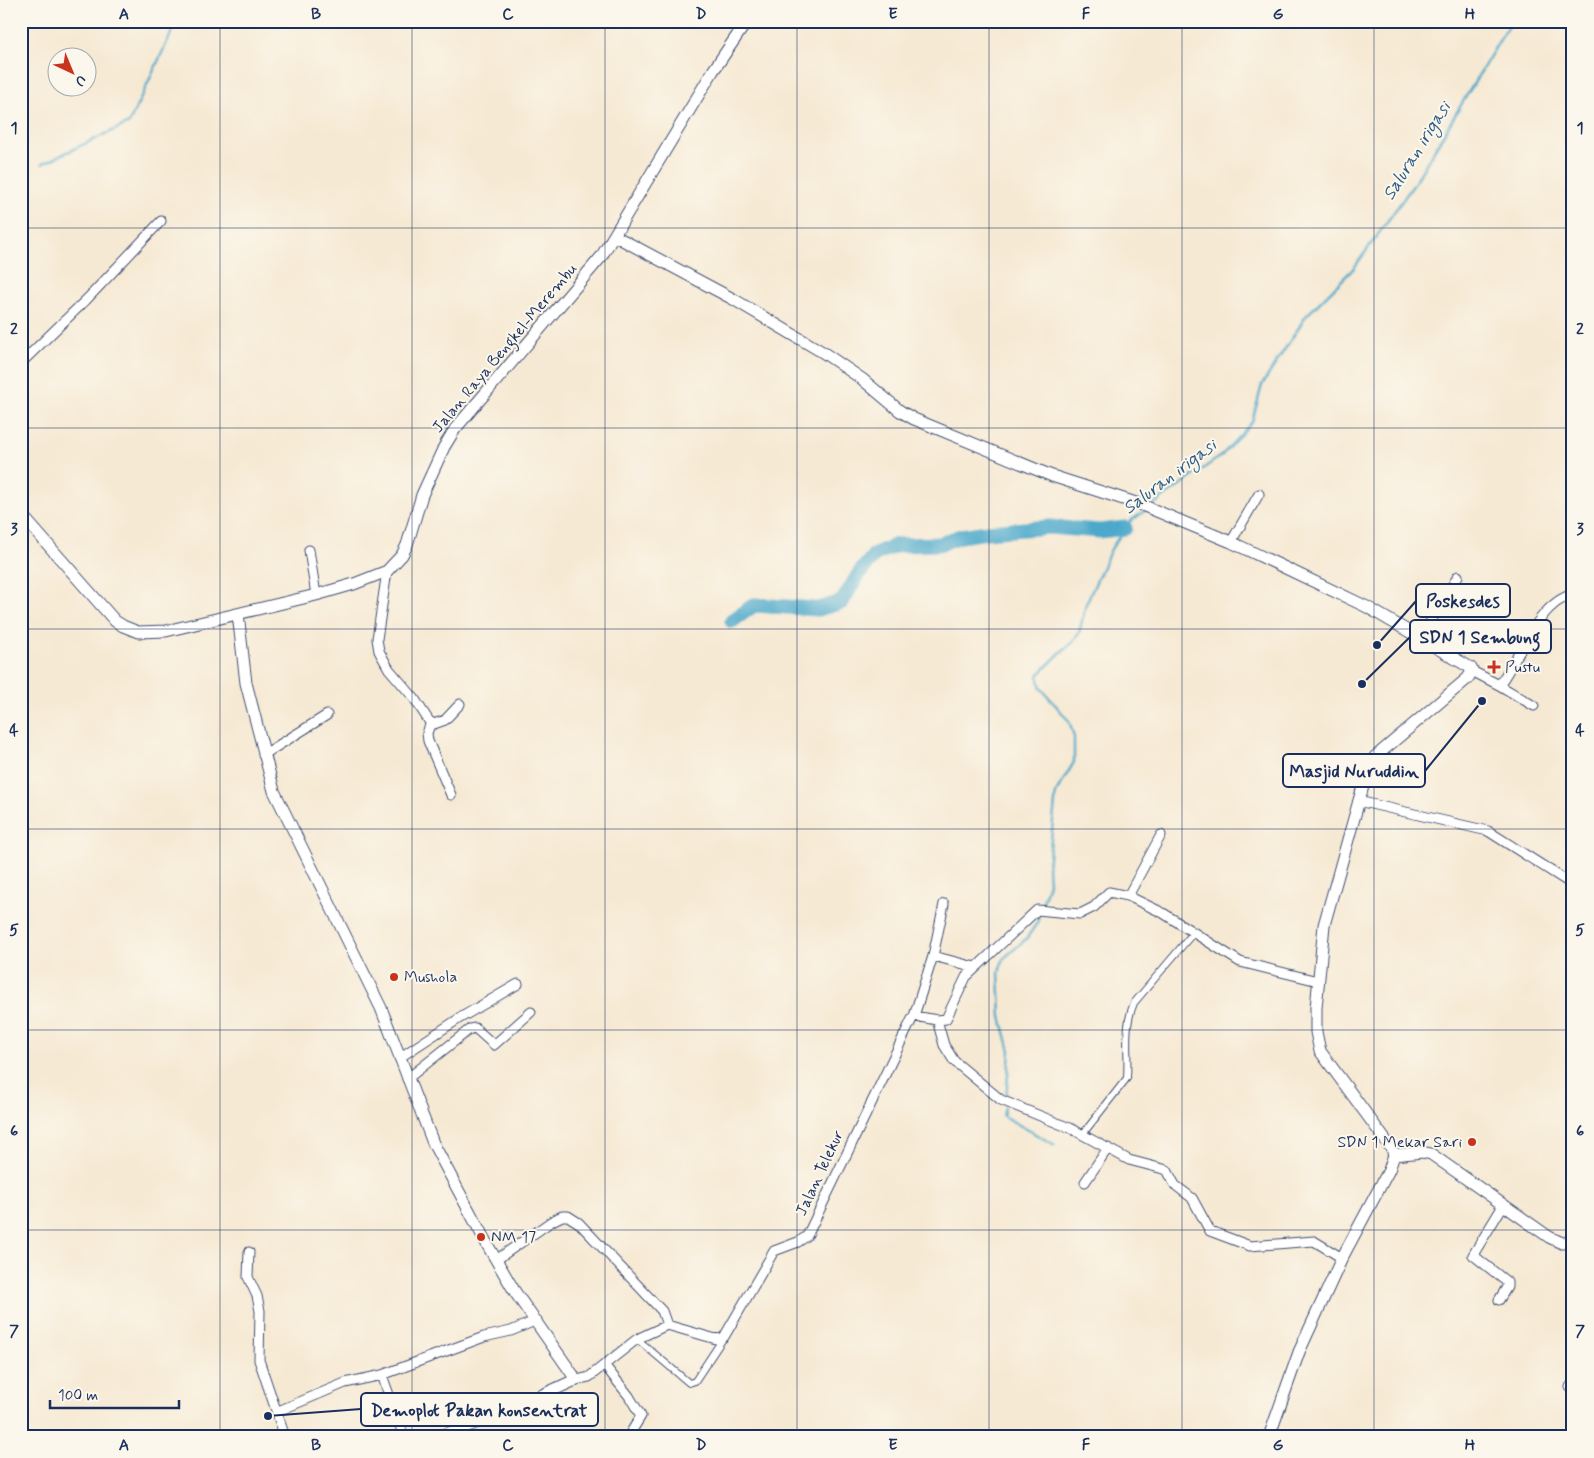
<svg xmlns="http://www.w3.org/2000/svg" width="1594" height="1458" font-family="Mynerve,sans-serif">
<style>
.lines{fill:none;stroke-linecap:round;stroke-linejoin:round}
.stream{stroke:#4da9cb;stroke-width:2.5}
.river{stroke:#4da9cb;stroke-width:15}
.pedestrian-casing{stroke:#3c4b70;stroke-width:8}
.minor-casing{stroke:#3c4b70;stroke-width:11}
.tertiary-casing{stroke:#3c4b70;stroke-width:13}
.pedestrian{stroke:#fff;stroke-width:6}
.minor{stroke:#fff;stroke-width:9}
.tertiary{stroke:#fff;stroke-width:11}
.grid{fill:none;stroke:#1b2f5e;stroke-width:1;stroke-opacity:0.55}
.poi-dot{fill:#c8321e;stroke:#fbf7ec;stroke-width:2}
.labels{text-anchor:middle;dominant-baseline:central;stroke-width:4;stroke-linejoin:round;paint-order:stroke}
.street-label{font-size:16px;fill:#1b2f5e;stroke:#fbf7ec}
.poi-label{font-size:16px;fill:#1b2f5e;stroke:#fbf7ec;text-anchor:start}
.water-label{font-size:18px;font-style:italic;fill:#2c5a84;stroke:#fbf7ec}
.leader{fill:none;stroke:#1b2f5e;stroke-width:2}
.callout-dot{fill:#1b2f5e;stroke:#fbf7ec;stroke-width:2}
.callout{fill:#fbf7ec;stroke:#1b2f5e;stroke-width:2}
.callout-label{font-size:18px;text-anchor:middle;font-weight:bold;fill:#1b2f5e}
.neatline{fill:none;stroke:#1b2f5e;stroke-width:2}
.grid-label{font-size:16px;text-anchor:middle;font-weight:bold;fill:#1b2f5e}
</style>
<rect width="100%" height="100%" fill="#fbf7ec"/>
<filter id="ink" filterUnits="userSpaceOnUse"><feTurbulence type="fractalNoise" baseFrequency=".02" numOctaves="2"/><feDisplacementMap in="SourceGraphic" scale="10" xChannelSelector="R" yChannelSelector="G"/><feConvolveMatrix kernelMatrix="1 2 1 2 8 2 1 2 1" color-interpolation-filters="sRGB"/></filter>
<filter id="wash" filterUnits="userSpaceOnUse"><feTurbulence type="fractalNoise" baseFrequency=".0096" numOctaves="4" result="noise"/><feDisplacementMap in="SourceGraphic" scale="20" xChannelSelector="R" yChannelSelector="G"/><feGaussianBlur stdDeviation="1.12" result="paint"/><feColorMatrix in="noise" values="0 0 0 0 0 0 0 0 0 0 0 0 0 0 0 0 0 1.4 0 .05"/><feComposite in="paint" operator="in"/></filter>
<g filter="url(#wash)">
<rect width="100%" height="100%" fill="#f6e9d3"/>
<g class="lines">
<path class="stream" d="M 42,164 L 129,123 L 177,21
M 1153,505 L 1222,455 L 1252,422 L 1262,385 L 1306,316 L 1354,268 L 1414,184 L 1511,21
M 1041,908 L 1049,883 L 1048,867 L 1056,793 L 1074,762 L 1074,737 L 1069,721 L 1041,688 L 1038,675 L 1061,652 L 1073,642 L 1079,633 L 1086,604 L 1111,549 L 1129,522 L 1145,511
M 1006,1099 L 1010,1051 L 1001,1017 L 999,973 L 1003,959 L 1026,939 L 1037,923 L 1040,913
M 1005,1107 L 1003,1116 L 1055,1145"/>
<path class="river" d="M 732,621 L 754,605 L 818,609 L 842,602 L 858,575 L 875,554 L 897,545 L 939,544 L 961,536 L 987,532 L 1050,527 L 1100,531 L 1125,528"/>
</g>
</g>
<g filter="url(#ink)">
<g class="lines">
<defs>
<path id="pedestrian" d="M 1082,1135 L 1127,1078 C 1129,1052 1123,1028 1134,1003 L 1194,932
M 637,1339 L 689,1383 L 695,1381 L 724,1337"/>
<path id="minor" d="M 21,363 L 88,298 L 161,221
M 1231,542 L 1259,494
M 309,550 L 316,595
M 387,571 L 377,639 L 379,651 L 389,669 L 414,698 L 429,721 L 434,724 L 445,720 L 460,704
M 1421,637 L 1458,576
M 1472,671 L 1499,685 C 1520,657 1537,604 1573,594
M 1499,685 L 1534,706
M 431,722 L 427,733 L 428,741 L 451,795
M 263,755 L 327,715
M 1358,801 L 1488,831 L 1573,885
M 1128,896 L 1161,835
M 933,956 L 975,967
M 914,1016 L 933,956 L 944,904
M 937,1020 L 944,1045 L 954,1061 L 1001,1100 L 1072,1129 L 1129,1160 L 1167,1170 L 1175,1185 L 1192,1198 L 1210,1231 L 1250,1246 L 1314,1241 L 1342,1258
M 399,1058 L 460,1018 L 518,984
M 407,1079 L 470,1029 L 475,1028 L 494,1045 L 531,1012
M 1085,1182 L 1108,1148
M 249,1252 L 248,1277 L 257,1296 L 260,1311 L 259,1360 L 285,1437
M 496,1260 L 552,1221 L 562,1216 L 568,1216 L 579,1223 L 662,1311 L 667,1325
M 1499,1300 L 1507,1287 L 1507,1282 L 1473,1255 L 1504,1204
M 605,1366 L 629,1396 L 641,1416 L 628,1437
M 382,1375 L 404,1437
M 573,1381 L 589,1377 L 637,1339 L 667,1325 L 716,1339 L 724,1337 L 774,1251 L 798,1242 L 807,1236 L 912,1019 L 914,1016 L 937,1020 L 946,1019 L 966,977 L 1037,910 L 1080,914 L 1094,907 L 1109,892 L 1128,896 L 1163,913 L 1240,962 L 1318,981
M 1570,1387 L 1573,1383
M 276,1412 L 345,1383 L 382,1375 L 484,1337 L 511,1331 L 537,1320"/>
<path id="tertiary" d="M 615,236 L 733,299 L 824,353 L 862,379 L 900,411 L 914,419 L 1052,476 L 1142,505 L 1231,542 L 1367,607 L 1471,668 L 1472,671 L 1468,678 L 1375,757 L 1367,772 L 1324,925 L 1316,1008 L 1316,1032 L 1320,1051 L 1392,1149 L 1394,1155 L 1422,1152 L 1431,1154 L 1549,1237 L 1562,1243 L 1573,1242
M 21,514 L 115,621 L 123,626 L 138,632 L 166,631 L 316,595 L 354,584 L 387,571 L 402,555 L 407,545 L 422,495 L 444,447 L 455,429 L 601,257 L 713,71 L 747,21
M 238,614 L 246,683 L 274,791 L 381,1008 L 433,1143 L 488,1246 L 515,1292 L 573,1375 L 573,1381 L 514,1408 L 439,1437
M 1269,1437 L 1299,1352 L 1342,1258 L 1389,1170 L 1394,1155"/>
</defs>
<use href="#pedestrian" class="pedestrian-casing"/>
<use href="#minor" class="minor-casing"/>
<use href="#tertiary" class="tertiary-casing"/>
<use href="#pedestrian" class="pedestrian"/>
<use href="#minor" class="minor"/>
<use href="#tertiary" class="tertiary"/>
</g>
</g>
<path class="grid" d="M 220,21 L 220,1437M 412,21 L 412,1437M 605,21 L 605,1437M 797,21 L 797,1437M 989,21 L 989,1437M 1182,21 L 1182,1437M 1374,21 L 1374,1437M 21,228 L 1573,228M 21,428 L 1573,428M 21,629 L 1573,629M 21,829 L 1573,829M 21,1030 L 1573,1030M 21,1230 L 1573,1230"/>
<g class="poi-dot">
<path d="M1491.5 659.5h5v5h5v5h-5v5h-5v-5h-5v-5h5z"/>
<circle cx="394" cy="977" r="5"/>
<circle cx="1472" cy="1142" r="5"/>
<circle cx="481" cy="1237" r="5"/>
</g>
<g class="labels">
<g class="street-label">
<text transform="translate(505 348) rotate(-50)">Jalan Raya Bengkel-Merembu</text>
<text transform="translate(820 1173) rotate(-65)">Jalan Telekur</text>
</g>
<g class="poi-label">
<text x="1505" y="667">Pustu</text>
<text x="404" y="977">Mushola</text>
<text x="1462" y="1142" text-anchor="end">SDN 1 Mekar Sari</text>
<text x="491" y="1237">NM 17</text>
</g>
<g class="water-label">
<text transform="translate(1417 151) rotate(-58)">Saluran irigasi</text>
<text transform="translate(1170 477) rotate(-37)">Saluran irigasi</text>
</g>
</g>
<path class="leader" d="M1377 645L1416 601M1362 684L1410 637M1482 701L1425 771M268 1416L361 1409"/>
<g class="callout-dot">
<circle cx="1377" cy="645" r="5"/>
<circle cx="1362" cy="684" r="5"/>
<circle cx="1482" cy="701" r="5"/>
<circle cx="268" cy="1416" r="5"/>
</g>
<g class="callout">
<rect x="1416" y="584" width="94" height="33" rx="5"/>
<rect x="1410" y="620" width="141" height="33" rx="5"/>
<rect x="1283" y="754" width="142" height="33" rx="5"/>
<rect x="361" y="1393" width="237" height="33" rx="5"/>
</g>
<g class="callout-label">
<text x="1463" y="607">Poskesdes</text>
<text x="1480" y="643">SDN 1 Sembung</text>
<text x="1354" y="777">Masjid Nuruddin</text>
<text x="479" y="1416">Demoplot Pakan konsentrat</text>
</g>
<rect width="1594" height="1458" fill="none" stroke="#fbf7ec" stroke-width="55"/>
<g transform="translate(72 72) rotate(136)"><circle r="24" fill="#fbf7ec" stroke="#a1a7b3"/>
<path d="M0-4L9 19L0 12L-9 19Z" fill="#c8321e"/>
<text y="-8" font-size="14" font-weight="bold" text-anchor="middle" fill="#1b2f5e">U</text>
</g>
<path d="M50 1400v8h129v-8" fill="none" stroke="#1b2f5e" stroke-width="2.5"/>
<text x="58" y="1400" font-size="15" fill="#1b2f5e" stroke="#fbf7ec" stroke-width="4" paint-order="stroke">100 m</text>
<rect x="28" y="28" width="1538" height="1402" class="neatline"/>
<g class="grid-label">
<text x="124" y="19">A</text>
<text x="316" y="19">B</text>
<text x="508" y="19">C</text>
<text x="701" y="19">D</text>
<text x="893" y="19">E</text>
<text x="1086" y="19">F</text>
<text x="1278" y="19">G</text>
<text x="1470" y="19">H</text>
<text x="14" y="133">1</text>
<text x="1580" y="133">1</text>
<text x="14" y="334">2</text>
<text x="1580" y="334">2</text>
<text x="14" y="534">3</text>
<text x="1580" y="534">3</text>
<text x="14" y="735">4</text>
<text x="1580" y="735">4</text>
<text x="14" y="935">5</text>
<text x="1580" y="935">5</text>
<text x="14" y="1136">6</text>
<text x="1580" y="1136">6</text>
<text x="14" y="1336">7</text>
<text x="1580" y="1336">7</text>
<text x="124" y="1450">A</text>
<text x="316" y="1450">B</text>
<text x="508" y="1450">C</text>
<text x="701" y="1450">D</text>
<text x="893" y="1450">E</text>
<text x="1086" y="1450">F</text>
<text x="1278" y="1450">G</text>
<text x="1470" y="1450">H</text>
</g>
</svg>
